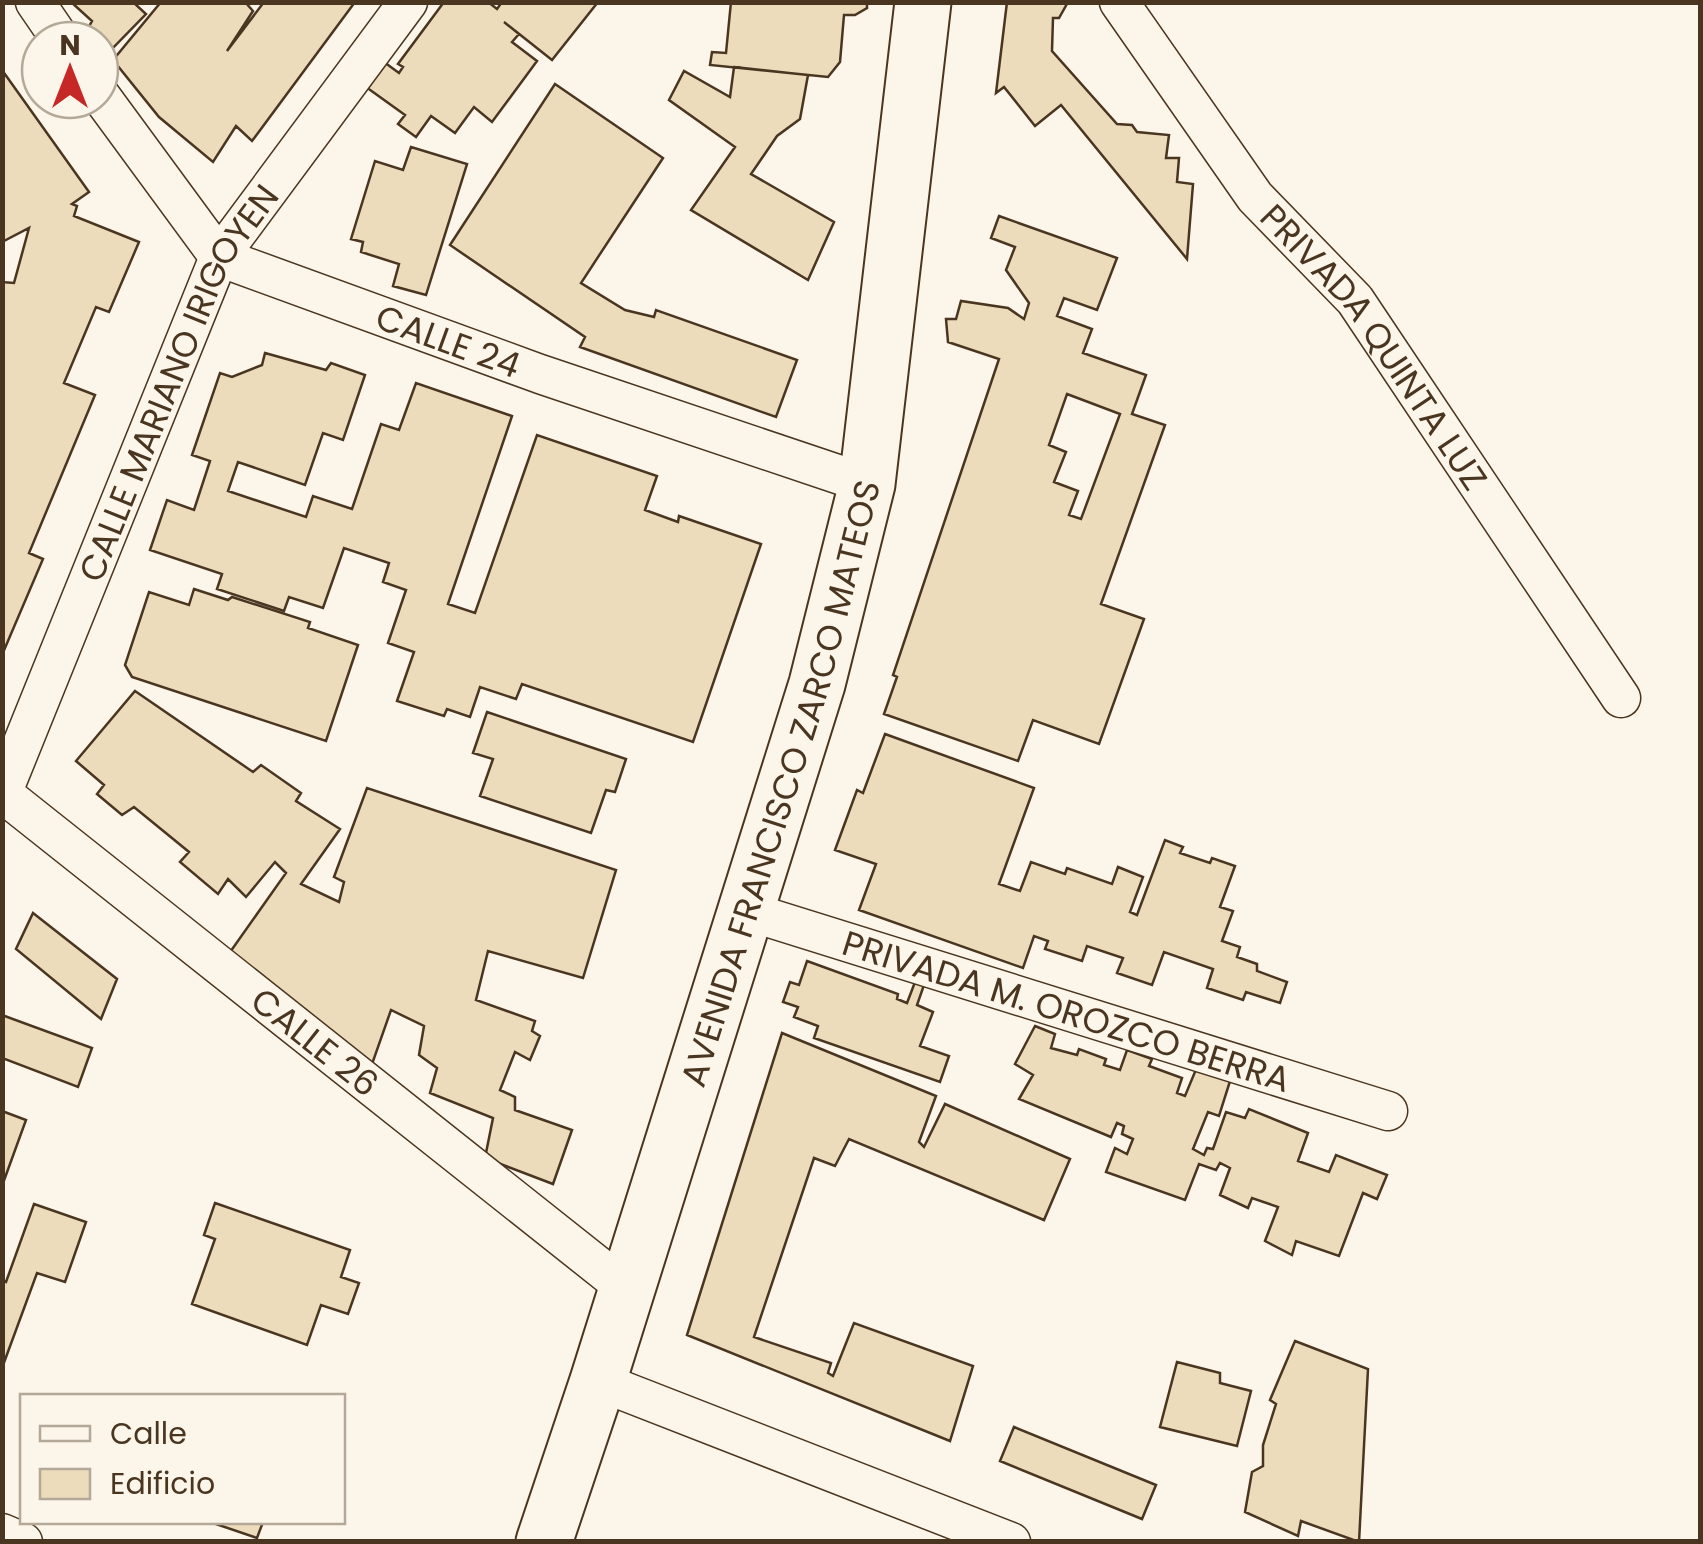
<svg xmlns="http://www.w3.org/2000/svg" width="1703" height="1544" font-family="Poppins,sans-serif">
<style>
.building{fill:#ecdcbc;stroke:#4a3520;stroke-width:2.5;fill-rule:evenodd}
.lines{fill:none;stroke-linecap:round;stroke-linejoin:round}
.minor-casing{stroke:#4a3520;stroke-width:41}
.secondary-casing{stroke:#4a3520;stroke-width:59}
.minor{stroke:#fbf6e9;stroke-width:38}
.secondary{stroke:#fbf6e9;stroke-width:55}
.labels{text-anchor:middle;dominant-baseline:central;stroke-width:8;stroke-linejoin:round;paint-order:stroke}
.street-label{font-size:35px;fill:#4a3520;stroke:#fbf6e9}
</style>
<rect width="100%" height="100%" fill="#fbf6e9"/>
<path class="building" d="M 71,2 L 133,2 L 146,14 L 104,57 L 100,51 L 100,40 L 92,40 L 86,32 L 92,21 Z
M 161,2 L 245,2 L 253,11 L 227,51 L 264,2 L 355,2 L 252,141 L 236,126 L 213,162 L 159,117 L 113,60 Z
M 444,2 L 488,2 L 497,9 L 502,2 L 598,2 L 552,60 L 504,22 L 519,34 L 512,42 L 537,61 L 492,122 L 474,107 L 455,133 L 431,116 L 416,137 L 398,124 L 405,115 L 366,87 L 384,62 L 399,73 L 403,67 L 398,64 Z
M 731,2 L 867,2 L 867,8 L 855,15 L 844,15 L 840,62 L 828,77 L 710,65 L 712,52 L 726,53 Z
M 1007,2 L 1068,2 L 1059,18 L 1053,18 L 1052,51 L 1117,124 L 1132,125 L 1137,132 L 1169,135 L 1166,158 L 1179,158 L 1177,182 L 1193,184 L 1187,259 L 1061,105 L 1035,126 L 1004,87 L 996,93 Z
M 734,67 L 808,75 L 800,119 L 777,136 L 751,174 L 834,222 L 808,280 L 691,210 L 735,147 L 669,100 L 684,71 L 730,97 Z
M 2,70 L 89,192 L 72,204 L 77,206 L 74,216 L 139,242 L 109,312 L 96,307 L 64,383 L 95,395 L 29,553 L 43,559 L 2,655 L 2,282 L 14,283 L 29,228 L 2,242 Z
M 555,84 L 663,158 L 581,283 L 625,310 L 654,317 L 656,310 L 797,360 L 776,417 L 580,347 L 585,337 L 450,245 Z
M 411,147 L 467,164 L 426,295 L 393,286 L 399,264 L 361,252 L 363,242 L 351,239 L 375,161 L 403,170 Z
M 999,216 L 1117,258 L 1097,310 L 1064,298 L 1057,316 L 1092,329 L 1083,353 L 1146,375 L 1132,414 L 1165,425 L 1101,604 L 1144,619 L 1099,744 L 1033,720 L 1018,761 L 884,714 L 897,677 L 893,675 L 999,359 L 948,342 L 946,319 L 956,319 L 961,301 L 1008,308 L 1024,319 L 1029,303 L 1006,270 L 1015,247 L 991,238 ZM 1067,394 L 1120,414 L 1081,519 L 1069,515 L 1078,491 L 1054,482 L 1066,452 L 1049,445 Z
M 265,353 L 326,370 L 331,363 L 365,375 L 343,440 L 323,433 L 305,485 L 238,462 L 228,491 L 306,517 L 313,496 L 352,509 L 381,424 L 399,430 L 416,383 L 512,416 L 448,604 L 475,613 L 537,435 L 657,476 L 645,510 L 678,522 L 679,516 L 761,544 L 693,742 L 522,684 L 516,699 L 480,687 L 470,717 L 447,709 L 444,716 L 397,701 L 414,652 L 388,643 L 406,590 L 383,582 L 389,563 L 344,548 L 323,608 L 289,597 L 284,611 L 217,589 L 222,574 L 150,550 L 167,500 L 194,510 L 210,461 L 192,455 L 220,373 L 232,377 L 262,365 Z
M 194,589 L 228,600 L 232,597 L 310,622 L 308,628 L 358,645 L 326,741 L 132,677 L 125,665 L 149,592 L 189,605 Z
M 135,691 L 253,772 L 261,765 L 301,793 L 296,801 L 340,829 L 301,884 L 339,902 L 344,882 L 334,877 L 367,788 L 616,870 L 583,978 L 488,951 L 476,1000 L 535,1021 L 532,1031 L 540,1036 L 530,1060 L 515,1052 L 500,1090 L 515,1097 L 515,1110 L 572,1130 L 553,1184 L 485,1158 L 493,1118 L 430,1093 L 437,1068 L 419,1055 L 424,1026 L 391,1010 L 371,1067 L 228,955 L 286,873 L 275,862 L 246,897 L 228,879 L 218,894 L 180,862 L 189,852 L 134,807 L 122,815 L 97,794 L 104,785 L 76,761 Z
M 487,712 L 626,759 L 615,792 L 606,790 L 591,833 L 480,796 L 493,759 L 473,753 Z
M 885,734 L 1034,788 L 999,884 L 1020,891 L 1031,862 L 1065,874 L 1067,868 L 1112,884 L 1118,867 L 1143,877 L 1130,912 L 1137,915 L 1165,840 L 1183,847 L 1180,853 L 1210,863 L 1212,858 L 1235,866 L 1220,907 L 1233,911 L 1222,941 L 1240,947 L 1237,957 L 1257,964 L 1257,971 L 1287,982 L 1280,1003 L 1246,992 L 1243,1000 L 1207,988 L 1213,969 L 1164,952 L 1152,985 L 1117,973 L 1123,958 L 1087,946 L 1082,961 L 1045,949 L 1048,941 L 1034,936 L 1023,968 L 859,910 L 876,864 L 835,850 L 857,790 L 863,793 Z
M 33,913 L 117,979 L 101,1019 L 16,949 Z
M 807,961 L 898,994 L 897,999 L 907,1003 L 915,982 L 924,985 L 917,1005 L 933,1012 L 920,1046 L 949,1056 L 940,1082 L 814,1038 L 818,1026 L 794,1017 L 798,1007 L 783,1002 L 790,982 L 799,985 Z
M 2,1015 L 92,1048 L 78,1087 L 2,1058 Z
M 1035,1026 L 1055,1034 L 1051,1048 L 1077,1055 L 1079,1049 L 1106,1059 L 1104,1065 L 1120,1070 L 1127,1050 L 1152,1059 L 1149,1066 L 1182,1078 L 1177,1093 L 1185,1096 L 1197,1067 L 1231,1078 L 1219,1116 L 1208,1112 L 1193,1149 L 1204,1155 L 1207,1148 L 1213,1149 L 1226,1112 L 1245,1118 L 1249,1109 L 1308,1133 L 1298,1161 L 1329,1172 L 1336,1155 L 1387,1175 L 1377,1199 L 1363,1193 L 1339,1256 L 1296,1241 L 1292,1255 L 1265,1241 L 1278,1207 L 1252,1198 L 1248,1208 L 1220,1195 L 1230,1168 L 1220,1163 L 1216,1170 L 1199,1164 L 1185,1200 L 1106,1172 L 1115,1148 L 1127,1154 L 1133,1139 L 1122,1134 L 1124,1126 L 1117,1123 L 1111,1137 L 1019,1099 L 1033,1075 L 1015,1064 Z
M 782,1033 L 936,1096 L 919,1142 L 924,1147 L 945,1104 L 1070,1159 L 1044,1220 L 849,1139 L 835,1166 L 814,1158 L 754,1337 L 831,1363 L 828,1373 L 833,1376 L 854,1323 L 973,1366 L 950,1441 L 687,1335 Z
M 2,1111 L 26,1120 L 2,1186 Z
M 215,1203 L 350,1250 L 341,1277 L 359,1283 L 348,1314 L 321,1305 L 307,1345 L 192,1304 L 215,1239 L 204,1235 Z
M 34,1204 L 86,1222 L 65,1282 L 37,1273 L 2,1368 L 2,1280 L 6,1282 Z
M 1295,1341 L 1368,1369 L 1359,1542 L 1301,1521 L 1298,1536 L 1245,1512 L 1252,1472 L 1263,1466 L 1263,1445 L 1276,1404 L 1270,1400 Z
M 1177,1362 L 1220,1373 L 1220,1383 L 1251,1391 L 1237,1446 L 1160,1427 Z
M 1014,1427 L 1156,1485 L 1142,1519 L 1000,1461 Z
M 210,1522 L 263,1522 L 257,1538 Z"/>
<g class="lines">
<defs>
<g id="minor">
<path d="M 35,2 L 61,40"/>
<path id="s1" d="M 1119,2 L 1255,197 L 1355,300 L 1621,698"/>
<path id="s2" d="M 100,95 L 219,257 L 540,374 L 867,484"/>
<path id="s3" d="M 2,793 L 627,1289"/>
<path id="s4" d="M 2,794 L 219,257 L 408,2"/>
<path id="s5" d="M 744,910 L 1388,1111"/>
<path d="M 598,1381 L 1011,1542"/>
<path d="M 2,1533 L 23,1542"/>
</g>
<g id="secondary">
<path id="s6" d="M 544,1542 L 598,1381 L 817,684 L 867,484 L 923,2"/>
</g>
</defs>
<use href="#minor" class="minor-casing"/>
<use href="#secondary" class="secondary-casing"/>
<use href="#minor" class="minor"/>
<use href="#secondary" class="secondary"/>
</g>
<g class="labels">
<g class="street-label">
<text stroke="none"><textPath href="#s2" startOffset="445">CALLE 24</textPath></text>
<text stroke="none"><textPath href="#s1" startOffset="430">PRIVADA QUINTA LUZ</textPath></text>
<text stroke="none"><textPath href="#s4" startOffset="448">CALLE MARIANO IRIGOYEN</textPath></text>
<text stroke="none"><textPath href="#s6" startOffset="795">AVENIDA FRANCISCO ZARCO MATEOS</textPath></text>
<text stroke="none"><textPath href="#s5" startOffset="338">PRIVADA M. OROZCO BERRA</textPath></text>
<text stroke="none"><textPath href="#s3" startOffset="400">CALLE 26</textPath></text>
</g>
</g>
<rect width="1703" height="1544" fill="none" stroke="#4a3520" stroke-width="10"/>
<rect x="20" y="1394" width="325" height="130" fill="#fbf6e9" stroke="#b4a999" stroke-width="2.5"/>
<rect x="40" y="1426" width="50" height="15" fill="#fbf6e9" stroke="#b4a999" stroke-width="2.5"/>
<text x="110" y="1444" font-size="30" fill="#4a3520">Calle</text>
<rect x="40" y="1469" width="50" height="30" fill="#ecdcbc" stroke="#b4a999" stroke-width="2.5"/>
<text x="110" y="1494" font-size="30" fill="#4a3520">Edificio</text>
<g transform="translate(70 70)"><circle r="48" fill="#fbf6e9" stroke="#b4a999" stroke-width="2.5"/>
<path d="M0-8L18 38L0 25L-18 38Z" fill="#c62828"/>
<text y="-15" font-size="28" font-weight="bold" text-anchor="middle" fill="#4a3520">N</text>
</g>
</svg>
